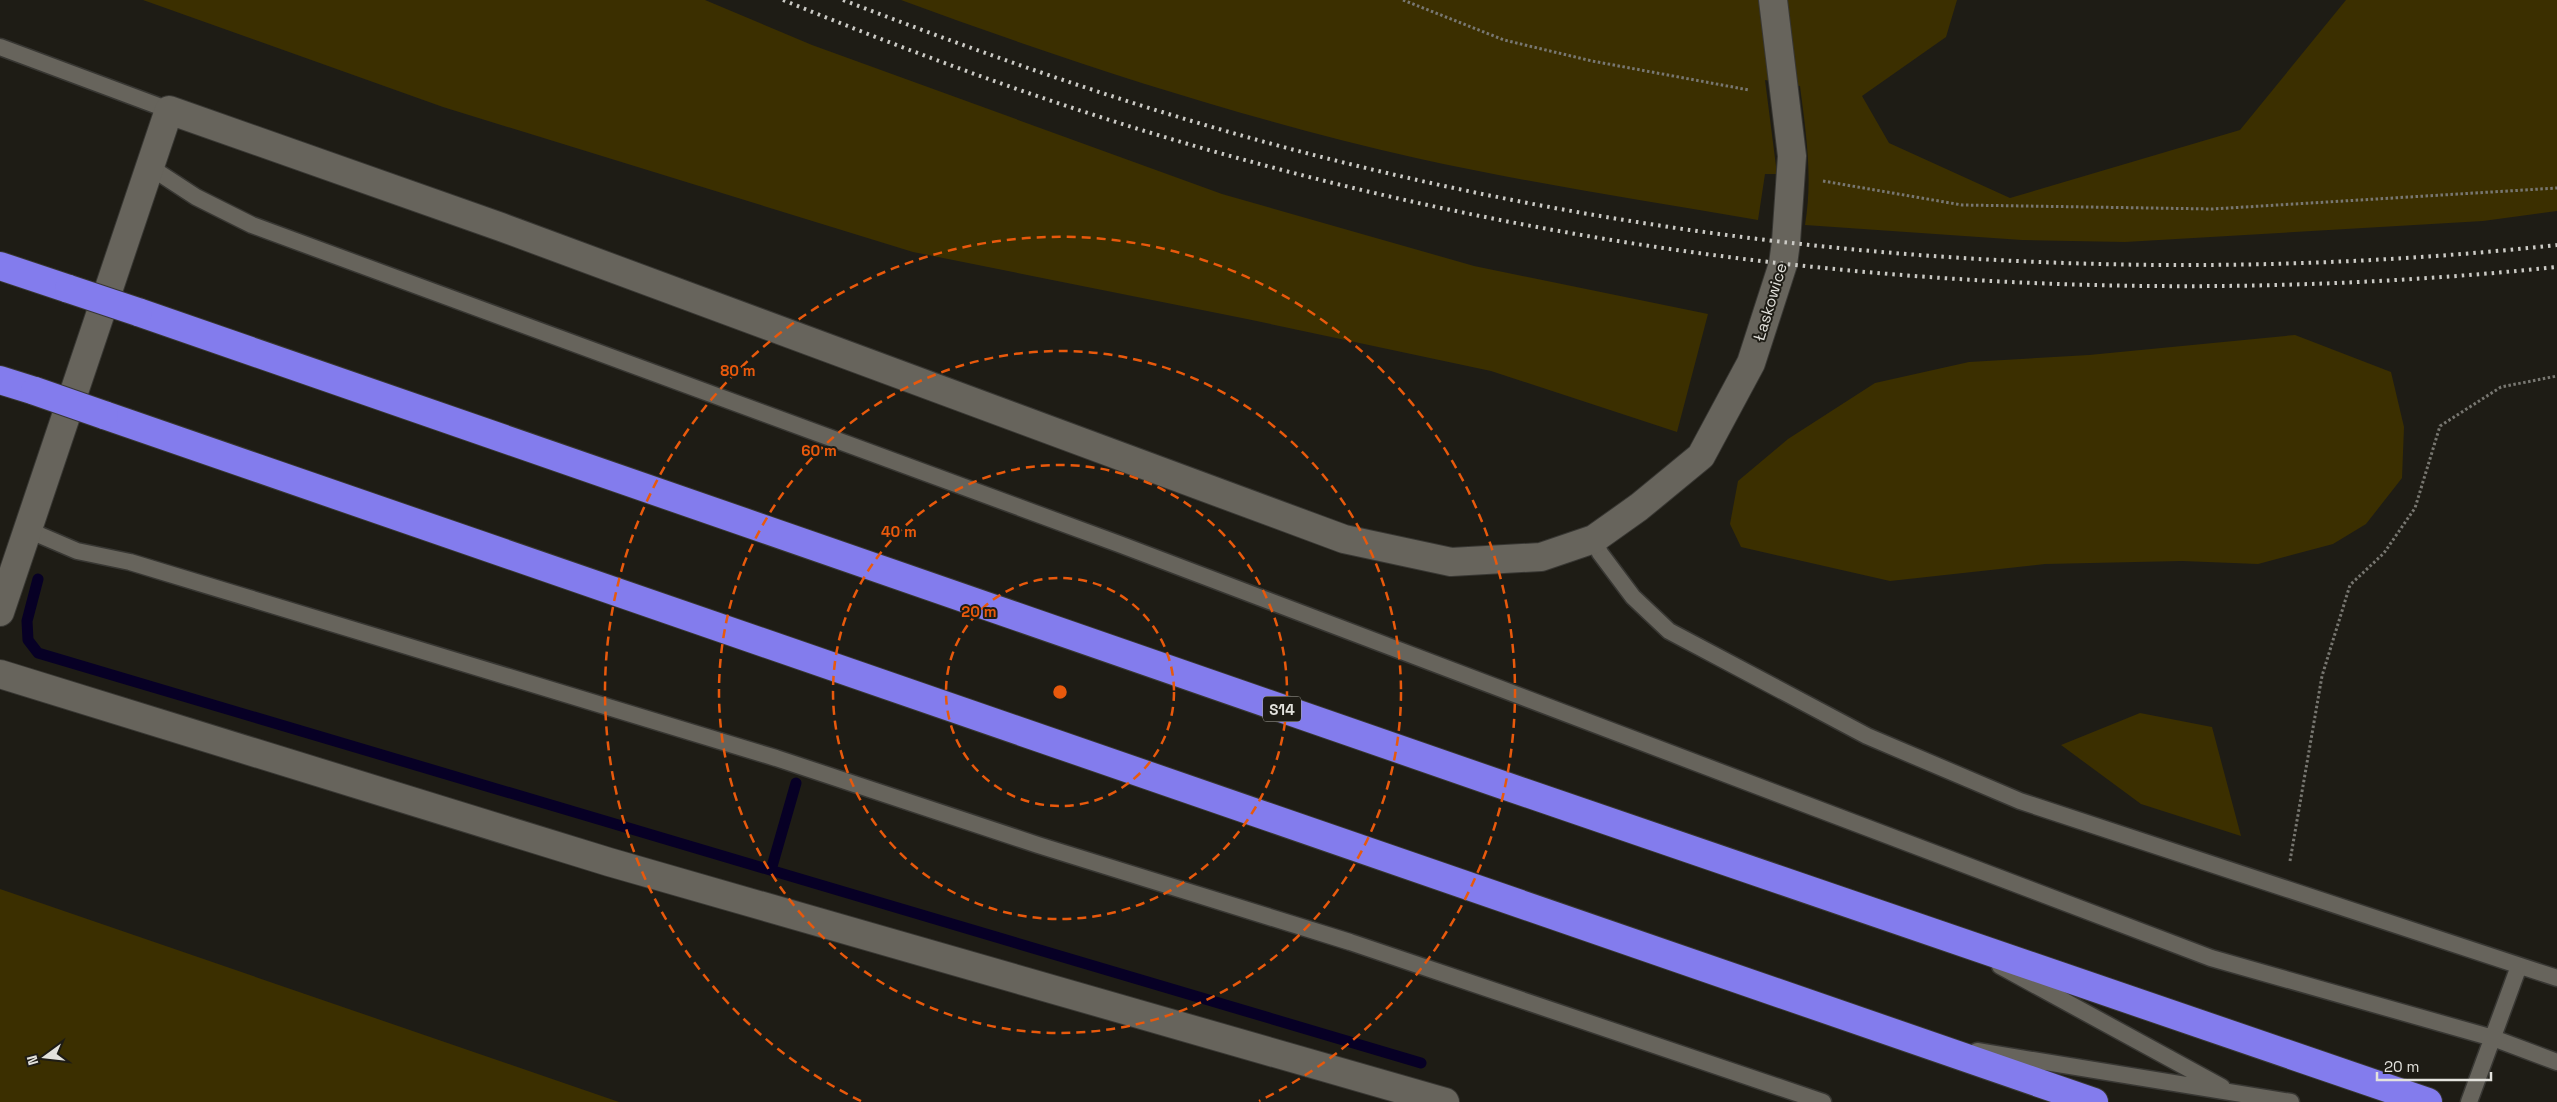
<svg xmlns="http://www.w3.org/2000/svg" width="2557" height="1102" font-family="'Space Grotesk',sans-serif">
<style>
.green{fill:#3b2f00}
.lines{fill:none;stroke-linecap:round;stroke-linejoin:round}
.stream{stroke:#070025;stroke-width:11}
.lane-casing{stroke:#383733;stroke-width:19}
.street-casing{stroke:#383733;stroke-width:30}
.highway-casing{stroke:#383733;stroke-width:30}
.path{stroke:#787771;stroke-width:3;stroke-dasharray:2.5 2.5;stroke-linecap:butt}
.lane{stroke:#67645c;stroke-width:16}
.street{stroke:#67645c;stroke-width:28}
.highway{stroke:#837ced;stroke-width:28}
.rail{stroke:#cbcac5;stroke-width:4;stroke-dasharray:2.5 5;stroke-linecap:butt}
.highway-bridge-casing{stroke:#383733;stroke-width:30;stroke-linecap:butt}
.highway-bridge{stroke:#837ced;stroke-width:28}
.ring{fill:none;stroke:#e8590c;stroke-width:2.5;stroke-dasharray:9 6}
.labels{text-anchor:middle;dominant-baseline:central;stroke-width:4;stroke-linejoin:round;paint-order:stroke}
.shield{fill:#1e1c15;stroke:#a8a7a1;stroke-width:1}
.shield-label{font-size:15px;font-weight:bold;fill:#e3e2dd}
.street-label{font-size:16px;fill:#e3e2dd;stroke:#1e1c15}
.centre{fill:#e8590c;stroke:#1e1c15;stroke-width:2.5}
.ring-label{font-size:15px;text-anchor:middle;font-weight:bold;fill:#e8590c;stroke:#1e1c15;stroke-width:4;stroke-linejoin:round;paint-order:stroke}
</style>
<rect width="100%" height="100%" fill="#1e1c15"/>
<path class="green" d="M 143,0 L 705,0 L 812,45 L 1222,194 L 1474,266 L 1708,314 L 1677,432 L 1491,371 L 1247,319 L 913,252 L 443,107 Z
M 901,0 L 1957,0 L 1946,37 L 1862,96 L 1889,143 L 2010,198 L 2240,130 L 2346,0 L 2557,0 L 2557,211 L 2483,221 L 2125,242 L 2022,240 L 1805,225 C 1813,178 1806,133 1800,86 L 1765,80 L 1777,174 L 1765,174 L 1758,220 C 1643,200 1529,183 1416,158 C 1241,118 1069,62 901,0 Z
M 2295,335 L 2391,372 L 2404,427 L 2402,478 L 2366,524 L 2333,544 L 2258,564 L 2182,561 L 2045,564 L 1890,581 L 1741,547 L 1730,524 L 1738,481 L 1788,439 L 1875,383 L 1969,362 L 2089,355 Z
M 2140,713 L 2212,727 L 2241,836 L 2141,804 L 2061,745 Z
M 0,889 L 619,1102 L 0,1102 Z"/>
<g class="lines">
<path class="stream" d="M 38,579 L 27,621 L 28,640 L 38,653 L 1421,1063
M 771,870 L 796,783"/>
<defs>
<path id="lane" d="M 0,47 L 169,110
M 150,167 L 196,197 L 252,225 L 1119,544 L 2211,958 L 2493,1038 L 2557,1062
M 28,530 L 77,551 L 130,562 L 776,758 L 1038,845 L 1350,942 L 1823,1102
M 1594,539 L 1600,553 L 1633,597 L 1669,631 L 1867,736 L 2020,801 L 2557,978
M 2000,966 L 2222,1087
M 1977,1051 L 2291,1102
M 2469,1102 L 2519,966"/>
<path id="street" d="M 0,612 L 169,110 L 501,227 L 1344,539 L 1451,562 L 1541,557 L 1594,539 L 1639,507 L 1701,456 L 1751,363 L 1783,264 L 1786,242 L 1792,156 L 1773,0
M 0,674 L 609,862 L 1445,1102"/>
<path id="highway" d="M 0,266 L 69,289
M 138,312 L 1497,783 L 2428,1102
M 0,380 L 35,391
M 104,415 L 2094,1102"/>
</defs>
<use href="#lane" class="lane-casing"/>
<use href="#street" class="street-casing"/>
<use href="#highway" class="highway-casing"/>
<path class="path" d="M 1403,0 L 1504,40 L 1592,61 L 1749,90
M 1823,181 L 1962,205 L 2212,209 L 2557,188
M 2290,861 L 2322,676 L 2350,585 L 2384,553 L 2415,508 L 2440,426 L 2501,387 L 2557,376"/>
<use href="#lane" class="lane"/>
<use href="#street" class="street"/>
<use href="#highway" class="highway"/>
<path class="rail" d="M 783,0 C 937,63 1095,120 1256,163 C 1679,278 2121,312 2557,267
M 843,0 C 996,59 1151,113 1310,154 C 1715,259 2141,290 2557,245"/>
<defs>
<path id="highway-bridge" d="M 69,289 L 138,312
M 35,391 L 104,415"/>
</defs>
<use href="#highway-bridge" class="highway-bridge-casing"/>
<use href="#highway-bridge" class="highway-bridge"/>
</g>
<g class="ring">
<circle cx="1060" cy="692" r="114"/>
<circle cx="1060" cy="692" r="227"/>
<circle cx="1060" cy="692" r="341"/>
<path d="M861 1101A455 455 0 1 1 1259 1101"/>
</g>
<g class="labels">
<rect class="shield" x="1263" y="696.5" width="38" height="25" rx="4"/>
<g class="shield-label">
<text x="1282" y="709">S14</text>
</g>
<g class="street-label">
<text transform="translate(1770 302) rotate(-73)">Łaskowice</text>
</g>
</g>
<circle cx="1060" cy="692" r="8" class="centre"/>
<g class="ring-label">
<text x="738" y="376">80 m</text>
<text x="819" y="456">60 m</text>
<text x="899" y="537">40 m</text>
<text x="979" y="617">20 m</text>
</g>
<g transform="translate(45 1057) rotate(255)" stroke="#1e1c15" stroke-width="4" paint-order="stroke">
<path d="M0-4L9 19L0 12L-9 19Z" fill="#e3e2dd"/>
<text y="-8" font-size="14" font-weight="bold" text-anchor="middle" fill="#e3e2dd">N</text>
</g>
<path d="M2377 1072v8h114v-8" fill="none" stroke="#e3e2dd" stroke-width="2.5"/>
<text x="2384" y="1072" font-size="15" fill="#e3e2dd" stroke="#1e1c15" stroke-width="4" paint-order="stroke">20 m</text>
</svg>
